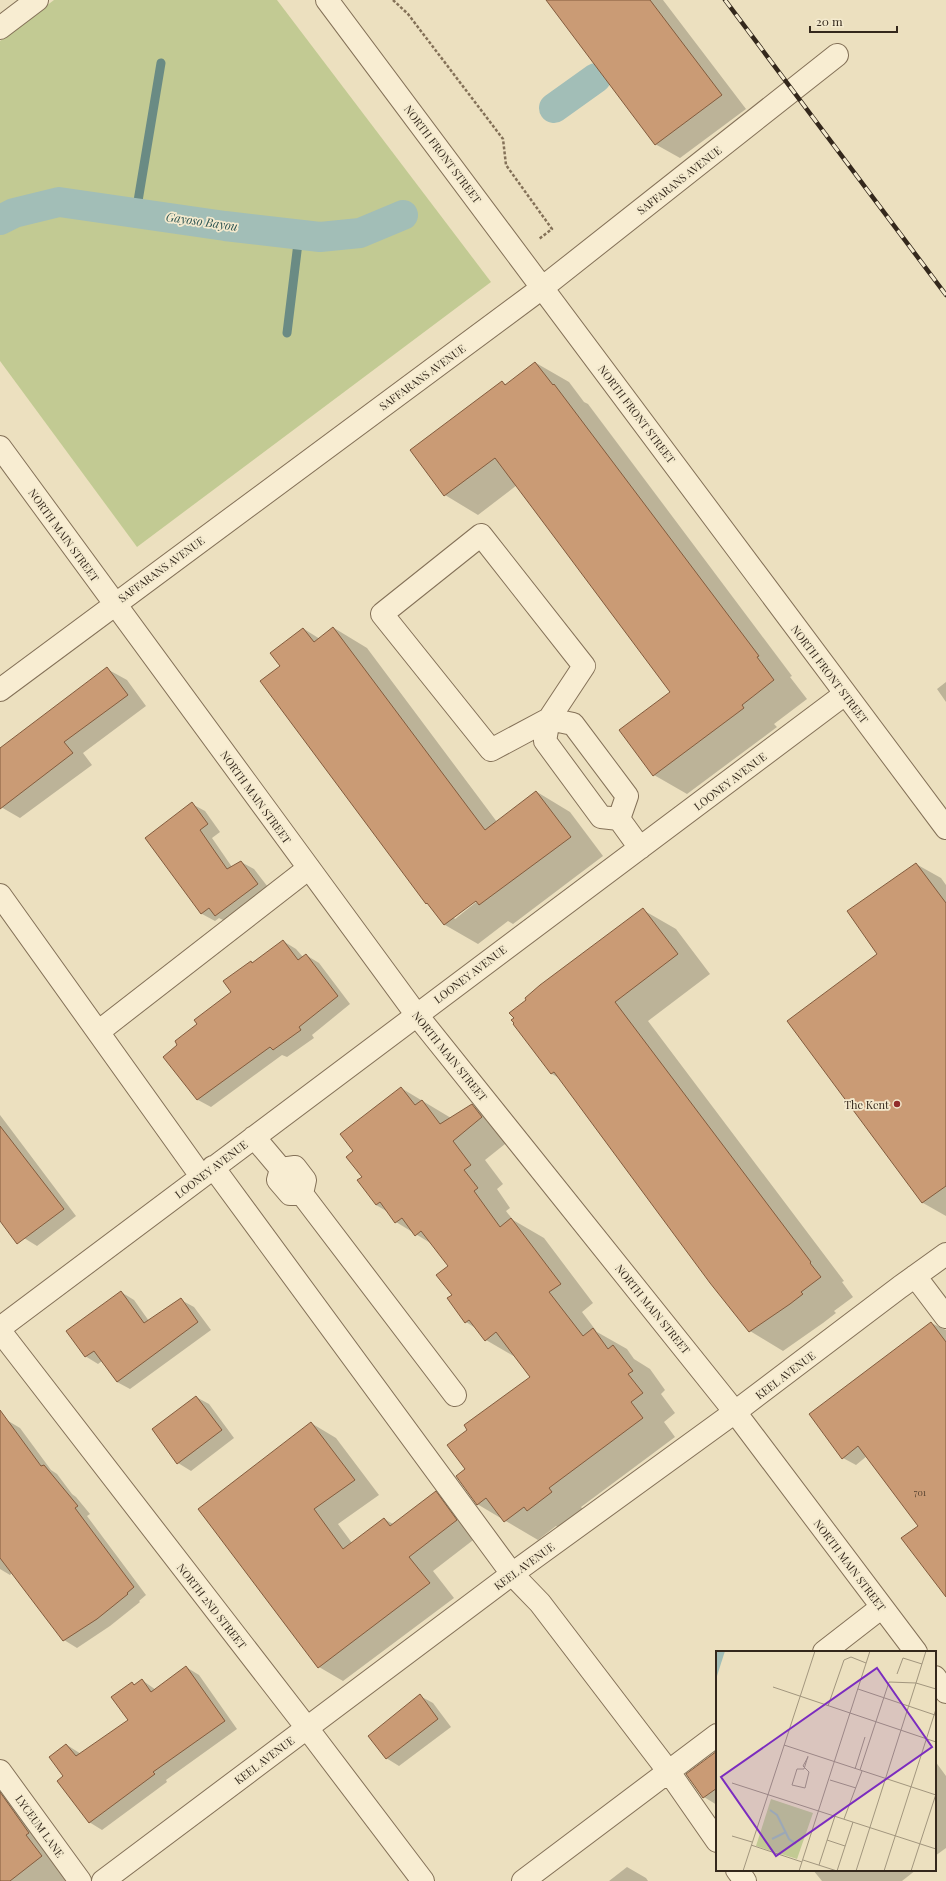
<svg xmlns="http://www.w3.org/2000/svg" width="946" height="1881" font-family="'Playfair Display',serif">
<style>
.green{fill:#c2ca93}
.shadow{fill:#0003;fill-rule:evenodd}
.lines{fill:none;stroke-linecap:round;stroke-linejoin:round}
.stream{stroke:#6a8b84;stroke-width:9}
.canal{stroke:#a2beb7;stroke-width:30}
.building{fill:#ca9b75;stroke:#835c3e}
.minor-casing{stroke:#847158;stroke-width:24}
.path{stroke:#847158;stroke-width:2.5;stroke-dasharray:3 2;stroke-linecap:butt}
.minor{stroke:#f8edd2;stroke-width:22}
.rail-casing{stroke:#34281c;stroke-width:4.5}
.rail{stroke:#f4eace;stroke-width:3;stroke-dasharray:9;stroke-linecap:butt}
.poi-dot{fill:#922c2a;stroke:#f4eace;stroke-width:1.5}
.labels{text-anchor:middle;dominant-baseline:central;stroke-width:3.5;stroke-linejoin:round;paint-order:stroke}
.number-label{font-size:9px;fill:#5a4532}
.street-label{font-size:11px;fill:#34281c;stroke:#f4eace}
.poi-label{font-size:11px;fill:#34281c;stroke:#f4eace;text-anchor:end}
.water-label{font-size:12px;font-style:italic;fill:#2c5452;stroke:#f4eace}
.inset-river{fill:none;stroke:#a2beb7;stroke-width:2}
.inset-road{fill:none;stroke:#a2967e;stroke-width:1}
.view{fill:#7b2cbf;fill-opacity:0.15;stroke:#7b2cbf;stroke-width:2}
.inset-edge{fill:none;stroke:#34281c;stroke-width:2}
</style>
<rect width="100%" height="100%" fill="#ece0bf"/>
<path class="green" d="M 54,0 L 277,0 L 491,282 L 137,547 L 0,361 L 0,41 Z"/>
<path class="shadow" d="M 547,0 L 663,0 L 746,109 L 680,158 L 655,144 Z
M 536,363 L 569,382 L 584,402 L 588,404 L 792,676 L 790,677 L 807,699 L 774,724 L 777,727 L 687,794 L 654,775 L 671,692 L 517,485 L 478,515 L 445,495 L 412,450 L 502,382 L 507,385 Z
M 334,628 L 367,648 L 497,822 L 537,792 L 570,812 L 603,856 L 513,924 L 508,921 L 478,944 L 445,925 L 431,906 L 426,903 L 281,666 L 304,629 L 320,639 ZM 479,898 L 480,899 L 455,919 L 453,917 Z
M 107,669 L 127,680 L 146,706 L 83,753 L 92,765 L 20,818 L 1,807 L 0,749 Z
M 946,682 L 946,702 L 937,689 Z
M 192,804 L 205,811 L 220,832 L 212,838 L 232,867 L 241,862 L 254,869 L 271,891 L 229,923 L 219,918 L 215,921 L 202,914 L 146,838 Z
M 916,864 L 941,878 L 946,885 L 946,1216 L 923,1203 L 789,1021 L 878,954 Z
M 643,910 L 676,929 L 710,974 L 648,1021 L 844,1281 L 842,1282 L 853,1297 L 834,1311 L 836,1313 L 823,1323 L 783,1351 L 750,1331 L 559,1078 L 552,1074 L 515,1024 Z
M 283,941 L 296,949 L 303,957 L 306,955 L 319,963 L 350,1004 L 312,1035 L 314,1038 L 287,1057 L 282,1055 L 211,1107 L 198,1100 L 164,1057 L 179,1045 L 232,992 L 251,962 L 253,963 Z
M 401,1088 L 451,1118 L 472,1105 L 505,1124 L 515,1136 L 485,1160 L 503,1184 L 497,1189 L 510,1208 L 506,1211 L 513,1220 L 544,1238 L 593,1303 L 582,1312 L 597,1332 L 627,1349 L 634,1359 L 650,1369 L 665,1390 L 661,1394 L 675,1413 L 664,1422 L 675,1437 L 581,1507 L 584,1511 L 561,1529 L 556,1526 L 538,1540 L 477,1504 L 466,1469 L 468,1430 L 531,1377 L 517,1358 L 486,1340 L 477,1329 L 466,1322 L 448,1298 L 453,1295 L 449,1266 L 432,1244 L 396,1222 L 388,1212 L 376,1205 L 363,1177 L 355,1152 Z
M 0,1115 L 76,1216 L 37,1246 L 24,1238 L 0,1207 Z
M 121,1292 L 134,1300 L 149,1321 L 181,1300 L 194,1307 L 211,1330 L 130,1389 L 117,1382 L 102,1361 L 98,1364 L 85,1356 Z
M 931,1323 L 946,1330 L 946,1596 L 920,1526 L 867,1456 L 856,1465 L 843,1458 Z
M 196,1397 L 209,1404 L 234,1438 L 191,1471 L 178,1463 L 154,1429 Z
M 0,1416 L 20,1428 L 51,1470 L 57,1474 L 72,1494 L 76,1497 L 90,1514 L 87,1516 L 146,1595 L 139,1601 L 140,1602 L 110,1626 L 77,1648 L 64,1640 L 12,1573 L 10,1575 L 0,1569 Z
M 311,1423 L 336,1438 L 379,1495 L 338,1524 L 352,1543 L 384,1519 L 393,1524 L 436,1492 L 460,1506 L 481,1534 L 433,1571 L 454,1598 L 343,1681 L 319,1667 Z
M 186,1667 L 199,1675 L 237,1729 L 166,1780 L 167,1782 L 102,1830 L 89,1822 L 65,1776 L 67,1745 L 81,1754 L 130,1721 L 132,1684 L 135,1685 L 142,1680 L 156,1690 Z
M 420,1696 L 433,1703 L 451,1727 L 399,1766 L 386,1758 Z
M 717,1752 L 717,1805 L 704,1797 L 687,1774 Z
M 935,1761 L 946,1776 L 946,1848 L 935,1856 Z
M 2,1795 L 35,1815 L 68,1881 L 0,1881 L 0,1797 Z
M 627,1867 L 646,1878 L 648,1881 L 609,1881 Z
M 813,1870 L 916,1870 L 902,1881 L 822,1881 Z"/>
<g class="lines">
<path class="stream" d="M 136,213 L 161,63
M 287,333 L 299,235"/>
<path class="canal" d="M 554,108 L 596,78
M 0,220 L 14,213 L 59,202 L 225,226 L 320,237 L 360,233 L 403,215"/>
</g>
<path class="building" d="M 546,0 L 650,0 L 722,95 L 655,145 Z
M 535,362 L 553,385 L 554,384 L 759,656 L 757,657 L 774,680 L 742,705 L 744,708 L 653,776 L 619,730 L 670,692 L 558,542 L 495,458 L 444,496 L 410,450 L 502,381 L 505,385 Z
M 333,627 L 485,830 L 536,791 L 571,837 L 479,905 L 476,901 L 444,925 L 427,903 L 426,904 L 260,681 L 280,666 L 270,653 L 303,628 L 314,642 Z
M 107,667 L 128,695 L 64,742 L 73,753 L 0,809 L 0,748 Z
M 192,802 L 208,824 L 200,830 L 227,869 L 241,861 L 258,884 L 215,916 L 209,908 L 201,914 L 145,838 Z
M 916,863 L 946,903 L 946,1186 L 922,1203 L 787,1021 L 877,954 L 847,911 Z
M 643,908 L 678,954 L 615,1002 L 811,1262 L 810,1263 L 821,1277 L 801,1292 L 803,1294 L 790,1304 L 749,1332 L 710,1283 L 554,1072 L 551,1074 L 513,1024 L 514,1023 L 511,1020 L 514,1018 L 509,1013 L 526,1000 L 525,998 L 540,985 Z
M 283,940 L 298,960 L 306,954 L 338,996 L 299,1027 L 301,1030 L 273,1050 L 270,1047 L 197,1100 L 163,1057 L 177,1045 L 175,1041 L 197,1024 L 194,1020 L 231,992 L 223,981 L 251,961 L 252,963 Z
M 401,1087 L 415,1105 L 422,1100 L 440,1124 L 472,1104 L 482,1117 L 453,1141 L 471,1165 L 464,1170 L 478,1188 L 474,1191 L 500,1227 L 511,1218 L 561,1284 L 549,1292 L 583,1336 L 593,1328 L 608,1349 L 613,1345 L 616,1349 L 633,1371 L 628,1374 L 643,1393 L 631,1402 L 643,1418 L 549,1488 L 552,1492 L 527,1511 L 524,1507 L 504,1522 L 486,1498 L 477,1505 L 456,1476 L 465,1469 L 447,1445 L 467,1430 L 464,1425 L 530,1377 L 496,1332 L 485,1341 L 469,1320 L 465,1323 L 447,1298 L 452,1295 L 436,1275 L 448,1266 L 421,1231 L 415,1236 L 402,1218 L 395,1223 L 380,1202 L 376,1205 L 357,1180 L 362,1177 L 346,1157 L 353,1151 L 340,1134 Z
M 0,1126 L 64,1209 L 17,1244 L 0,1221 Z
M 121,1291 L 144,1323 L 181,1298 L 198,1322 L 117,1382 L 94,1351 L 85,1357 L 66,1331 Z
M 931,1322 L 946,1342 L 946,1597 L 901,1538 L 918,1526 L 858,1446 L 842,1459 L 809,1414 Z
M 196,1396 L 222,1430 L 177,1464 L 152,1429 Z
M 0,1410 L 41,1466 L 44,1465 L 78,1506 L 75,1508 L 134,1587 L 127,1593 L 128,1594 L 97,1619 L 63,1641 L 0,1558 Z
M 311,1422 L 355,1480 L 314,1509 L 343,1549 L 384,1518 L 390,1526 L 436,1491 L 457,1520 L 409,1557 L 430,1583 L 318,1668 L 198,1509 Z
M 186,1666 L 225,1721 L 153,1772 L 155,1774 L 89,1823 L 57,1781 L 63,1776 L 49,1757 L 66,1744 L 76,1756 L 128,1720 L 111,1697 L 132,1682 L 134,1685 L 142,1679 L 151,1692 Z
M 420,1694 L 438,1719 L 386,1759 L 368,1736 Z
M 717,1751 L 717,1788 L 703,1798 L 686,1774 Z
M 0,1792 L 29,1833 L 26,1835 L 42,1856 L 10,1881 L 0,1881 Z"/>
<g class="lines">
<defs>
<path id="minor" d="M 327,0 L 946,828
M 0,28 L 37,0
M 0,447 L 416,1014 L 735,1412 L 916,1652
M 0,690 L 542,288 L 837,55
M 619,819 L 627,796 L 573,724 L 549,719 L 491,750 L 382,614 L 481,535 L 584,666 L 549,719 L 545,741 L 601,817 L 619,819 L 640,848
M 0,895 L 201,1176
M 98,1032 L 309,868
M 254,1137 L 281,1169
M 213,1167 L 512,1574 L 540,1603 L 669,1772 L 717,1841
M 281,1169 L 278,1180 L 290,1194 L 302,1194 L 455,1395
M 281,1169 L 295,1167 L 305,1180 L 302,1194
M 915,1276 L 946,1317
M 0,1328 L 845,694
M 0,1331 L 307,1728 L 423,1881
M 824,1652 L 882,1607
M 935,1677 L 946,1692
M 0,1771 L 80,1881
M 737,1870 L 745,1881
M 103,1881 L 512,1574 L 735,1412 L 900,1287 L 946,1254
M 523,1881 L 717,1735"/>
</defs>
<use href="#minor" class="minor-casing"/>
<path class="path" d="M 393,0 L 408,14 L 503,139 L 506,165 L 552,229 L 539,239"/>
<use href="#minor" class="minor"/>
<defs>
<path id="rail" d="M 725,0 L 946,295"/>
</defs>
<use href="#rail" class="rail-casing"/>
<use href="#rail" class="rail"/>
</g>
<circle class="poi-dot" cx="897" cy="1104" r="4"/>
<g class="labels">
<g class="number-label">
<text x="920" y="1492">701</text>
</g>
<g class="street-label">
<text transform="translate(443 154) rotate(53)">NORTH FRONT STREET</text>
<text transform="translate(679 180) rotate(-38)">SAFFARANS AVENUE</text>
<text transform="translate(422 377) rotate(-36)">SAFFARANS AVENUE</text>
<text transform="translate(637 414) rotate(53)">NORTH FRONT STREET</text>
<text transform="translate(64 535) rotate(54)">NORTH MAIN STREET</text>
<text transform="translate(161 569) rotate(-36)">SAFFARANS AVENUE</text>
<text transform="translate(830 674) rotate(53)">NORTH FRONT STREET</text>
<text transform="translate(730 781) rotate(-37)">LOONEY AVENUE</text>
<text transform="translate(256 797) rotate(54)">NORTH MAIN STREET</text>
<text transform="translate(470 974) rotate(-37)">LOONEY AVENUE</text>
<text transform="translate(450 1056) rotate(51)">NORTH MAIN STREET</text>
<text transform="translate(211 1169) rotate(-37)">LOONEY AVENUE</text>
<text transform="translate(653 1309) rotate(51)">NORTH MAIN STREET</text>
<text transform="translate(785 1375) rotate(-37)">KEEL AVENUE</text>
<text transform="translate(850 1565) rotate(53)">NORTH MAIN STREET</text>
<text transform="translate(524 1566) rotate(-36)">KEEL AVENUE</text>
<text transform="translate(212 1606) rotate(52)">NORTH 2ND STREET</text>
<text transform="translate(264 1760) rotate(-37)">KEEL AVENUE</text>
<text transform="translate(40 1826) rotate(54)">LYCEUM LANE</text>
</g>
<g class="poi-label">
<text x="889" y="1104">The Kent</text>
</g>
<g class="water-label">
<text transform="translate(202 221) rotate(8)">Gayoso Bayou</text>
</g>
</g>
<g transform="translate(716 1651)">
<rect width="220" height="220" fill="#ece0bf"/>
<path d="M 55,148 L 97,162 L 81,208 L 40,195 Z" fill="#c2ca93"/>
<path d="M 0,0 L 9,0 L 0,28 Z" fill="#a2beb7"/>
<path class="inset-river" d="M 54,159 L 61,164 L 73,188 L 80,193M 56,188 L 70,181"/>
<path class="inset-road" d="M 210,0 L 200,32 L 220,38M 181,23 L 187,7 L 206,13M 57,36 L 220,91M 142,38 L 219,64M 112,55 L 128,9 L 135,6 L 150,12M 68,94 L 220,144M 88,118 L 81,118 L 76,134 L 89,137 L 93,121 L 87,115 L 92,106M 88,118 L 92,105M 139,118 L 149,86M 114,129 L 140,137M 16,132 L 220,198M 128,168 L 146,120M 16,185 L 36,191M 111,189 L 129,195M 35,194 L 86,211M 87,209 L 121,220M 103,214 L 119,165M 27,220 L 99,0M 83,220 L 154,0M 121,220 L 137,171M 140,220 L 200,32 L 173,31 L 144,119M 168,220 L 220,58M 195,220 L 220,143"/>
<path class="view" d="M 161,17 L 216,96 L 60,205 L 5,126 Z"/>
<rect width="220" height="220" class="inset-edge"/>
</g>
<path d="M810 26v6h87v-6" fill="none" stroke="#34281c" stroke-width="2"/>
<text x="816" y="26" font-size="12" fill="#34281c" stroke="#f4eace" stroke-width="3" paint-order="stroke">20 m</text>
</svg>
